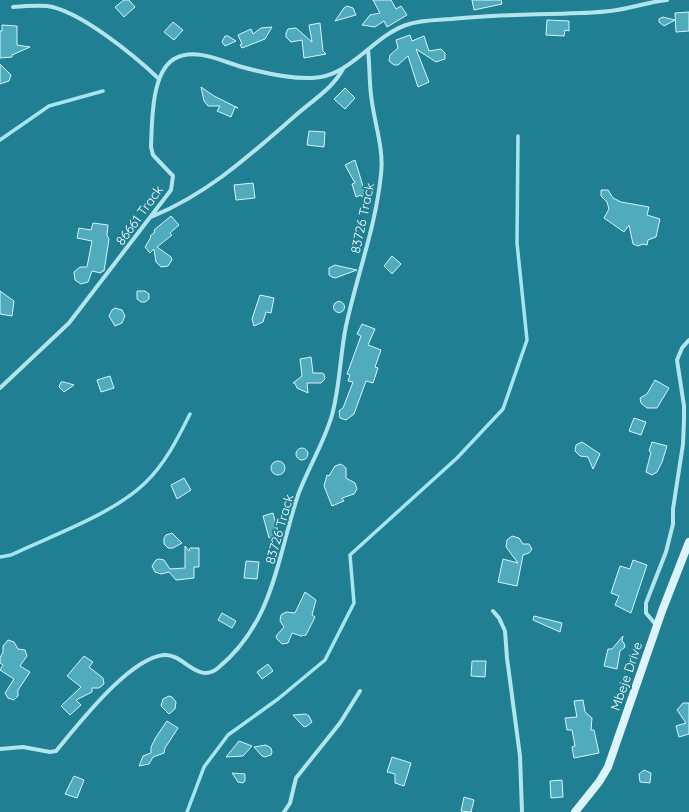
<svg xmlns="http://www.w3.org/2000/svg" width="689" height="812" font-family="Quicksand,sans-serif">
<style>
.lines{fill:none;stroke-linecap:round;stroke-linejoin:round}
.stream{stroke:#a5e5ef;stroke-width:3.5}
.building{fill:#50abbc;stroke:#d7f4fa}
.street{stroke:#b1e4ed;stroke-width:4}
.secondary{stroke:#ddf5fa;stroke-width:8}
.labels{text-anchor:middle;dominant-baseline:central;stroke-width:4;stroke-linejoin:round;paint-order:stroke}
.street-label{font-size:13px;fill:#fff;stroke:#207f92}
</style>
<rect width="100%" height="100%" fill="#207f92"/>
<g class="lines">
<path class="stream" d="M 0,140 L 49,106 L 103,91
M 0,557 L 11,555 C 53,535 113,514 145,483 C 165,464 178,438 190,414
M 187,812 L 204,767 L 228,735 L 278,699 L 325,660 L 354,603 L 350,555 L 457,458 L 503,409 L 527,340 L 517,243 L 518,136"/>
</g>
<path class="building" d="M 124,0 L 129,0 L 135,7 L 124,17 L 115,7 Z
M 373,0 L 391,0 L 396,9 L 401,6 L 407,15 L 387,27 L 384,21 L 375,27 L 362,25 L 370,15 L 380,13 Z
M 472,0 L 501,0 L 502,4 L 474,10 Z
M 347,6 L 353,8 L 356,15 L 335,21 L 344,8 Z
M 689,12 L 689,31 L 676,32 L 675,13 Z
M 663,17 L 675,20 L 664,26 L 659,22 L 659,19 Z
M 547,20 L 569,21 L 569,31 L 565,30 L 564,36 L 546,35 Z
M 173,22 L 183,30 L 174,40 L 164,32 Z
M 320,23 L 323,51 L 326,54 L 304,58 L 302,40 L 291,42 L 286,37 L 286,33 L 288,29 L 296,28 L 312,42 L 309,25 Z
M 2,25 L 17,26 L 17,45 L 30,47 L 12,55 L 12,57 L 0,58 L 0,31 L 2,31 Z
M 272,27 L 265,39 L 242,48 L 240,45 L 242,44 L 238,35 L 251,29 L 253,34 L 261,28 Z
M 410,35 L 412,41 L 424,36 L 429,51 L 441,49 L 445,53 L 445,59 L 436,62 L 416,49 L 429,82 L 418,87 L 408,56 L 398,65 L 394,65 L 389,61 L 390,55 L 398,48 L 396,40 Z
M 225,36 L 228,36 L 236,41 L 225,46 L 222,42 Z
M 0,64 L 11,75 L 9,81 L 0,84 Z
M 201,87 L 214,96 L 238,108 L 235,107 L 231,117 L 217,111 L 220,106 L 208,106 L 204,101 Z
M 345,88 L 355,98 L 345,109 L 334,99 Z
M 309,131 L 325,132 L 324,147 L 307,145 Z
M 355,160 L 366,196 L 362,197 L 361,195 L 356,197 L 352,184 L 355,183 L 345,165 Z
M 253,183 L 255,198 L 236,200 L 234,185 Z
M 601,190 L 608,190 L 613,198 L 621,202 L 649,207 L 647,215 L 660,219 L 656,237 L 648,240 L 647,245 L 643,244 L 638,246 L 633,244 L 629,225 L 624,232 L 604,218 L 609,209 L 607,202 L 601,196 Z
M 171,216 L 179,225 L 170,233 L 172,235 L 157,247 L 171,257 L 172,260 L 168,266 L 161,267 L 156,262 L 154,249 L 150,253 L 145,247 L 151,237 L 150,236 L 155,232 L 154,230 Z
M 93,223 L 108,225 L 107,235 L 109,239 L 104,271 L 102,271 L 101,273 L 92,271 L 88,282 L 81,284 L 75,280 L 74,272 L 80,267 L 87,267 L 92,241 L 77,238 L 79,228 L 91,230 Z
M 392,256 L 401,264 L 392,274 L 384,266 Z
M 335,265 L 339,266 L 357,270 L 335,278 L 332,277 L 329,275 L 329,268 Z
M 0,291 L 14,301 L 12,316 L 0,314 Z
M 137,291 L 145,291 L 149,294 L 149,299 L 145,302 L 141,302 L 137,299 Z
M 260,295 L 274,298 L 271,313 L 266,312 L 263,322 L 254,326 L 252,319 Z
M333.5 307a5.5 5.5 0 1 1 11 0a5.5 5.5 0 1 1-11 0Z
M 115,308 L 122,310 L 125,316 L 122,323 L 115,326 L 109,316 L 112,310 Z
M 362,324 L 375,329 L 368,345 L 381,350 L 375,367 L 378,368 L 373,383 L 366,381 L 354,414 L 346,420 L 340,418 L 339,411 L 343,408 L 353,382 L 348,381 L 350,375 L 347,374 L 361,336 L 357,334 Z
M 311,357 L 313,373 L 322,373 L 324,374 L 325,379 L 321,383 L 307,383 L 308,393 L 297,388 L 295,383 L 293,383 L 302,376 L 300,359 Z
M 110,376 L 114,388 L 101,392 L 97,380 Z
M 655,380 L 669,388 L 657,408 L 647,408 L 641,403 L 640,398 L 647,394 Z
M 61,382 L 64,382 L 74,385 L 64,392 L 59,387 Z
M 634,418 L 646,422 L 641,435 L 629,431 Z
M 582,442 L 600,454 L 593,469 L 588,457 L 580,456 L 575,451 L 576,445 Z
M 652,442 L 667,446 L 662,462 L 657,472 L 652,475 L 646,472 L 651,452 L 649,451 Z
M296 454a6 6 0 1 1 12 0a6 6 0 1 1-12 0Z
M271 468a7 7 0 1 1 14 0a7 7 0 1 1-14 0Z
M 341,464 L 346,468 L 346,478 L 355,483 L 357,489 L 354,494 L 342,498 L 344,501 L 332,506 L 324,486 L 327,475 L 329,476 L 335,466 Z
M 184,478 L 191,490 L 177,499 L 171,485 Z
M 273,513 L 279,535 L 269,538 L 263,516 Z
M 172,533 L 182,543 L 173,548 L 168,548 L 164,544 L 164,538 L 166,535 Z
M 512,536 L 519,538 L 523,544 L 529,544 L 532,549 L 529,553 L 523,555 L 517,586 L 498,582 L 503,559 L 518,563 L 506,547 L 507,540 Z
M 185,546 L 189,551 L 190,548 L 199,548 L 199,567 L 194,567 L 194,578 L 176,580 L 169,572 L 161,574 L 155,572 L 152,566 L 156,560 L 159,559 L 164,560 L 170,569 L 185,568 Z
M 633,560 L 647,565 L 631,613 L 615,605 L 619,596 L 611,593 L 620,566 L 630,569 Z
M 246,561 L 259,562 L 257,579 L 244,578 Z
M 305,592 L 316,600 L 312,615 L 315,617 L 306,635 L 301,636 L 292,633 L 288,643 L 282,644 L 277,639 L 276,636 L 284,627 L 280,621 L 281,615 L 286,612 L 295,613 Z
M 222,613 L 236,621 L 232,628 L 218,620 Z
M 534,616 L 562,623 L 560,632 L 533,620 Z
M 623,636 L 622,641 L 624,643 L 625,647 L 620,651 L 617,669 L 604,666 L 608,649 L 612,649 Z
M 8,640 L 14,642 L 18,649 L 25,650 L 27,656 L 20,666 L 30,672 L 18,690 L 18,696 L 14,700 L 8,698 L 5,693 L 14,679 L 0,670 L 3,665 L 0,663 L 0,658 L 3,652 L 3,646 Z
M 84,656 L 93,662 L 89,667 L 103,678 L 104,684 L 99,688 L 92,688 L 92,692 L 76,700 L 81,705 L 70,715 L 61,706 L 81,687 L 67,676 Z
M 472,661 L 486,661 L 485,677 L 471,676 Z
M 268,664 L 273,671 L 262,679 L 257,672 Z
M 169,696 L 172,697 L 176,702 L 175,709 L 169,714 L 161,706 L 163,699 Z
M 583,700 L 585,712 L 592,718 L 591,730 L 594,730 L 599,753 L 574,758 L 572,747 L 575,746 L 572,730 L 567,730 L 565,718 L 577,717 L 574,701 Z
M 683,703 L 689,703 L 689,734 L 679,737 L 676,726 L 686,723 L 677,710 Z
M 306,714 L 309,716 L 312,722 L 307,726 L 304,727 L 293,715 Z
M 167,721 L 178,728 L 165,748 L 164,753 L 153,757 L 149,764 L 139,766 L 143,756 L 151,753 L 151,747 L 156,737 Z
M 239,741 L 252,746 L 243,756 L 226,757 Z
M 266,745 L 271,748 L 272,752 L 271,755 L 265,757 L 262,756 L 254,747 Z
M 392,757 L 411,763 L 404,786 L 395,783 L 395,774 L 387,772 Z
M 644,770 L 651,773 L 650,783 L 640,782 L 639,774 Z
M 232,773 L 245,774 L 245,781 L 243,783 L 238,782 Z
M 74,776 L 84,780 L 77,798 L 65,794 Z
M 562,780 L 563,797 L 551,798 L 550,781 Z
M 464,797 L 474,800 L 471,812 L 461,811 Z"/>
<g class="lines">
<path class="street" d="M 13,7 C 24,6 35,5 47,6 C 79,10 135,56 159,79
M 151,217 C 208,194 250,155 296,115 C 313,100 332,89 343,69
M 0,388 L 69,323 L 171,190 L 173,176 L 153,155 L 151,147 C 152,123 151,73 174,59 C 196,47 221,61 242,67 C 264,73 289,79 312,78 C 350,77 372,37 406,25 C 420,20 436,20 451,19 C 494,14 537,15 580,13 C 590,13 600,12 610,11 C 629,9 648,2 667,0
M 493,611 L 499,618 L 505,631 L 507,658 L 520,756 L 522,812
M 657,626 L 646,613 L 646,603 L 666,552 L 673,524 L 673,509 L 683,444 L 684,420 L 684,406 L 677,360 L 682,348 L 689,340
M 0,749 L 23,747 L 50,752 L 56,751 C 78,725 129,658 164,655 C 183,653 198,685 218,668 C 274,622 277,558 298,495 C 308,468 324,443 332,415 C 340,386 340,355 346,326 C 357,275 376,226 381,174 C 384,150 375,125 372,102 C 369,85 370,67 368,50
M 284,812 L 290,803 L 296,778 L 340,723 L 360,691"/>
<path class="secondary" d="M 575,812 L 599,782 L 608,767 L 662,611 L 689,542"/>
</g>
<g class="labels">
<g class="street-label">
<text transform="translate(139 215) rotate(-54)">86661 Track</text>
<text transform="translate(362 218) rotate(-78)">83726 Track</text>
<text transform="translate(279 529) rotate(-74)">83726 Track</text>
<text transform="translate(626 676) rotate(-71)">Mbeje Drive</text>
</g>
</g>
</svg>
